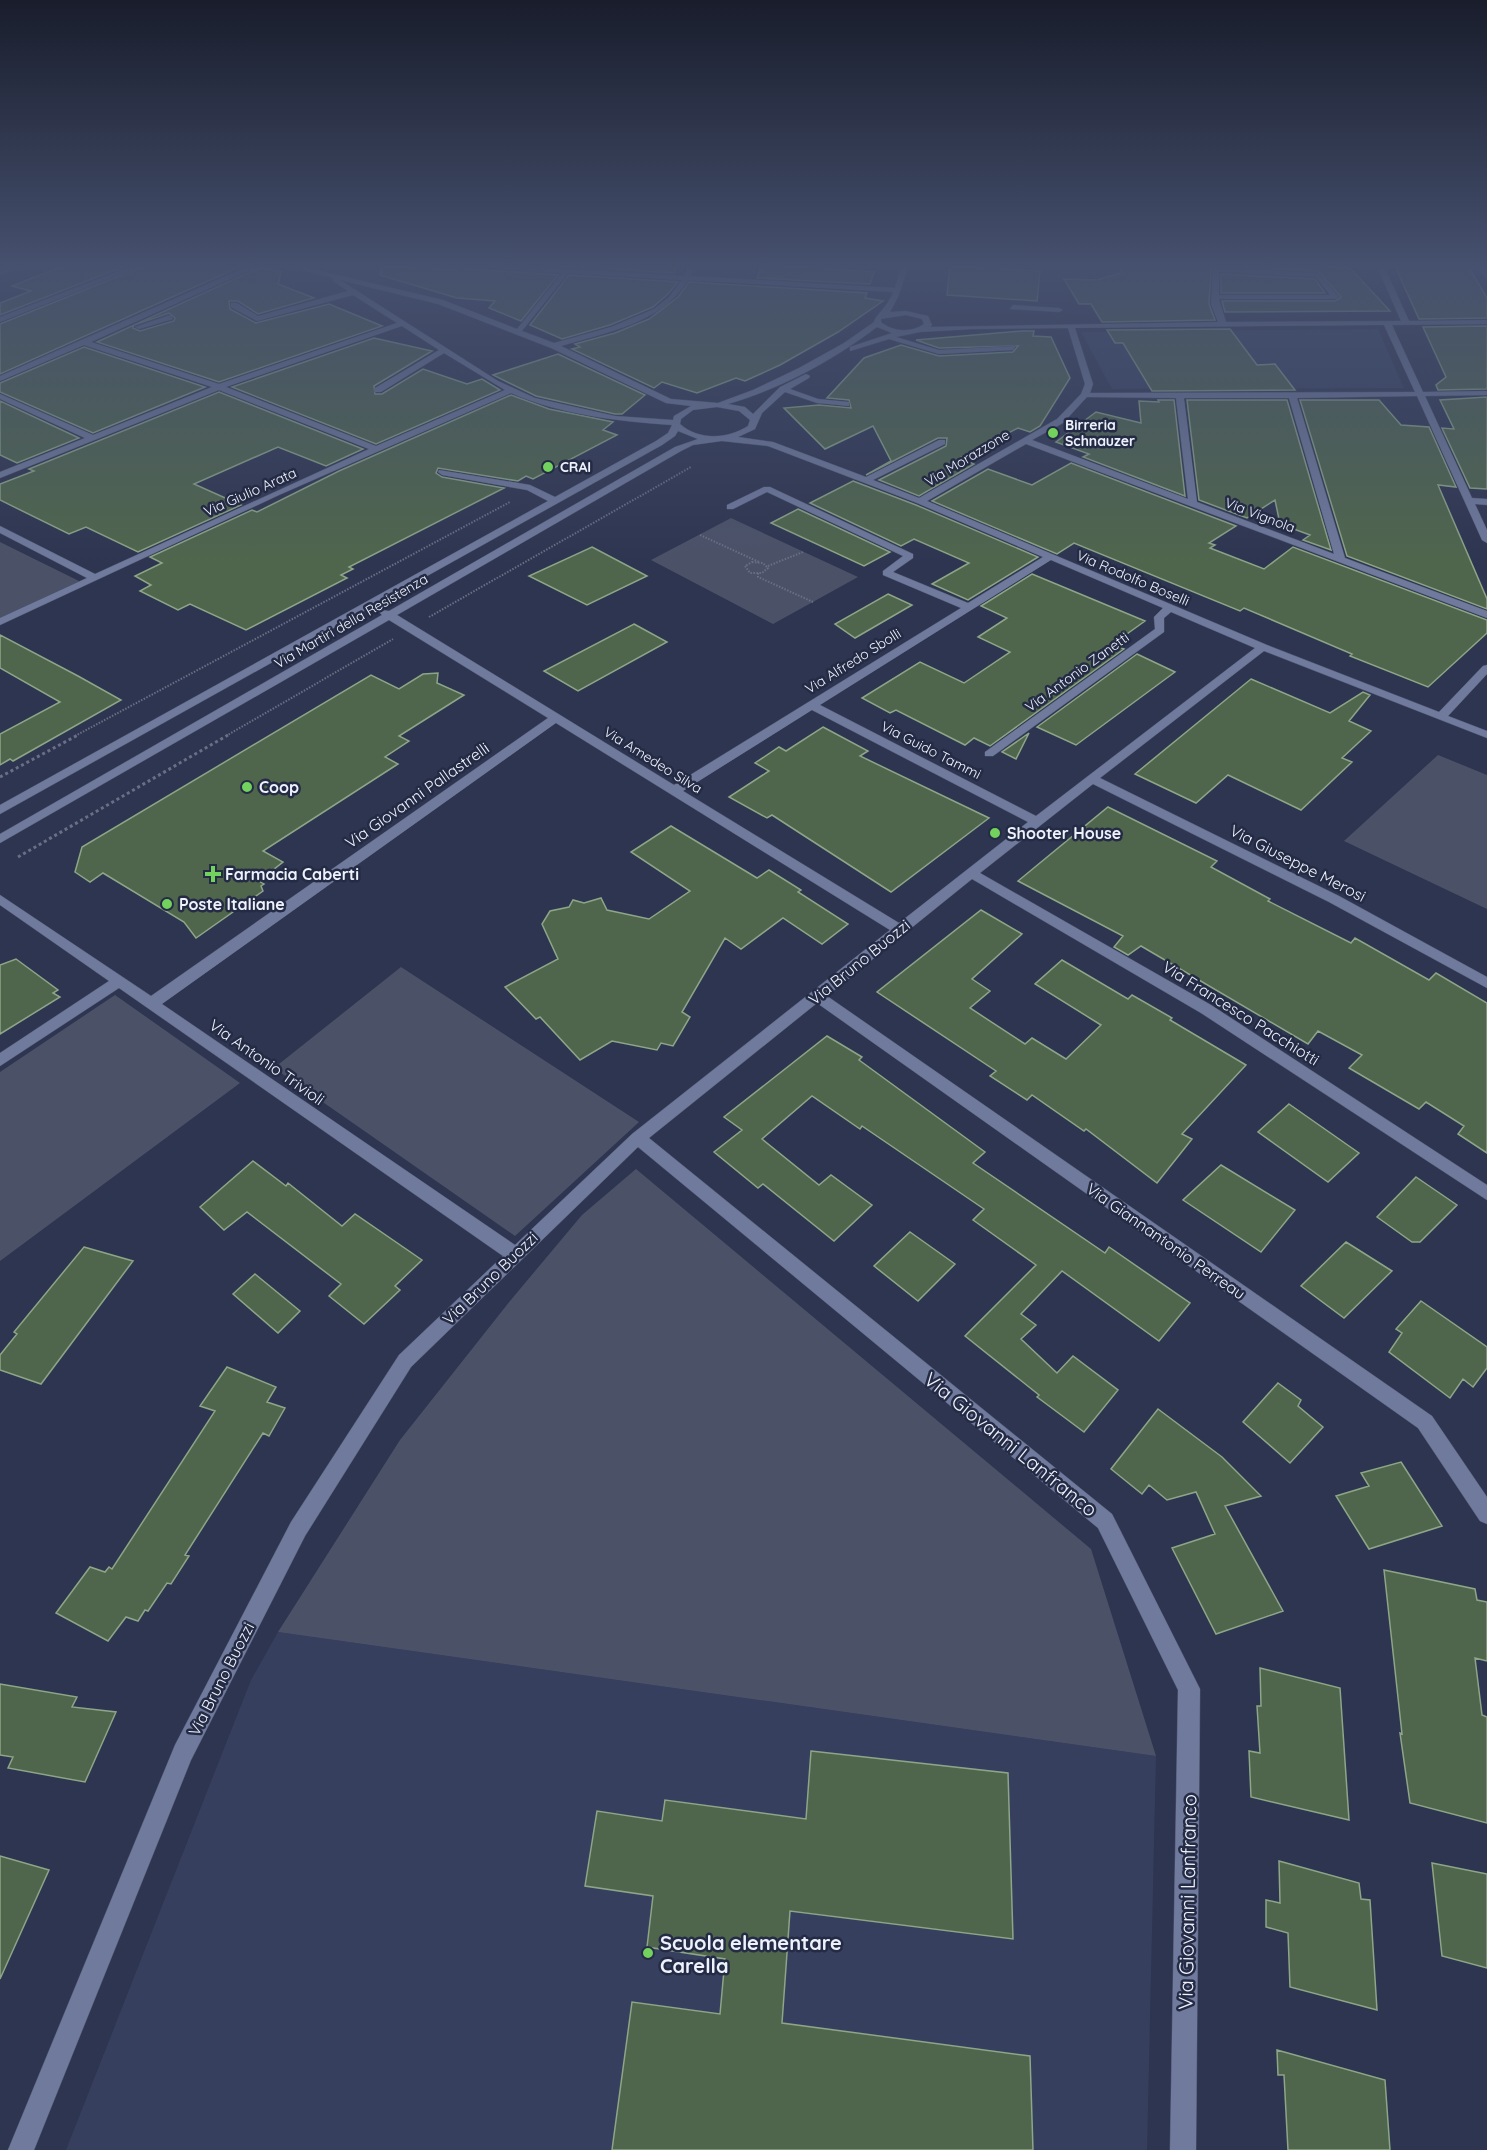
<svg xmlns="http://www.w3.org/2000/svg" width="1487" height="2150" font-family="Quicksand,sans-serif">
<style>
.built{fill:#373f5f}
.green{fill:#4b5268}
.building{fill:#50664c;stroke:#8da588;stroke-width:1.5;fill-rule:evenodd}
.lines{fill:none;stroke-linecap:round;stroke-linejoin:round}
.minor-casing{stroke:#4d536c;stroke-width:1}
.path-far1{stroke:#696f85;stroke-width:2;stroke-dasharray:1.5 1.5;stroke-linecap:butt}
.path{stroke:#696f85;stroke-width:3;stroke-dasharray:3 3;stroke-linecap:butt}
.minor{fill:#707a9d;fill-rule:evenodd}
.poi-dot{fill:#72d25d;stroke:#242b45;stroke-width:2}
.labels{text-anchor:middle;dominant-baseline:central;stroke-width:5;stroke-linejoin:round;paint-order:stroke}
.far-poi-label{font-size:14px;font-weight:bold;fill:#eff2fd;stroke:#242b45;text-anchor:start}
.far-street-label{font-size:14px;fill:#eff2fd;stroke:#242b45}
.poi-label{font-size:16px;font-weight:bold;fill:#eff2fd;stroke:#242b45;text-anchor:start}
.street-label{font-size:16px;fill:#eff2fd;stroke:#242b45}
.near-street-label{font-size:20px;fill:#eff2fd;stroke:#242b45}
.near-poi-label{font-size:20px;font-weight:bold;fill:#eff2fd;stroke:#242b45;text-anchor:start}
</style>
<rect width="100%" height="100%" fill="#2e3550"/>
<path class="built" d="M 1378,329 L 1404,388 L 1112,389 L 1081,332 Z
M 278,1632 L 1156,1756 L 1147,2150 L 66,2150 L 251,1680 Z"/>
<path class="green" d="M 731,518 L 858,577 L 773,624 L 651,560 Z
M 0,542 L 83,583 L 0,623 Z
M 1438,755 L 1487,775 L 1487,909 L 1344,841 Z
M 401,967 L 639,1122 L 515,1236 L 274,1068 Z
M 115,995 L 240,1083 L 0,1261 L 0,1072 Z
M 636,1169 L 1091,1549 L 1156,1756 L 278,1632 L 400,1440 L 510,1301 L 582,1215 Z"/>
<path class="building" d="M 68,264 L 130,264 L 0,315 L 0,303 L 31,291 L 12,286 Z
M 149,264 L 246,264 L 0,374 L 0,324 Z
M 529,264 L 679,264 L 674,273 Z
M 1121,264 L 1326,264 L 1327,267 L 1350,268 L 1390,311 L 1225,312 L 1222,301 L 1335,301 L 1341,297 L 1318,271 L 1216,266 L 1211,270 L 1209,304 L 1215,320 L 1102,322 L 1091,304 L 1079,304 L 1064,279 L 1097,280 L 1121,273 Z
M 1394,264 L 1467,264 L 1487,298 L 1487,318 L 1419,319 Z
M 762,265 L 770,265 L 874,272 L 870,284 L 757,278 Z
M 382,266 L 457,270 L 457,268 L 558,275 L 521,321 L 489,308 L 495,301 L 457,298 L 380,275 Z
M 950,266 L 1040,271 L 1037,301 L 947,295 Z
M 261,267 L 281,272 L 278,284 L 314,298 L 258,314 L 238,301 L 229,301 L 230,309 L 256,323 L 329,304 L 382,326 L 219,382 L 97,342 ZM 169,313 L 175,318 L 174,321 L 140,331 L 133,328 L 134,325 Z
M 1221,274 L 1315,279 L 1325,293 L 1221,293 Z
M 569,275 L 678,282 L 667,295 L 653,307 L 610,325 L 562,339 L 530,325 Z
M 689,282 L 867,293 L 865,298 L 883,301 L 838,332 L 780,365 L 745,381 L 736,378 L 697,393 L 662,382 L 654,388 L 572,349 L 580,347 L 575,344 L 615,333 L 649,319 L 678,297 Z
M 1487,326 L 1487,389 L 1438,390 L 1436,385 L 1446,377 L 1423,327 Z
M 1230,329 L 1257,365 L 1275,364 L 1295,390 L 1152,391 L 1123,343 L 1115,343 L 1107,330 Z
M 1022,331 L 1034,331 L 1033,336 L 1051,337 L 1070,378 L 1040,426 L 1030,432 L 1018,428 L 960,458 L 974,464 L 919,496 L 879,480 L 946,446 L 947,438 L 938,438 L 866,475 L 891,461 L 873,426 L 825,449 L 784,408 L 819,405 L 851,408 L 849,400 L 827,398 L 864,358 L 901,345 L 939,356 L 1013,352 L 1018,346 L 939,348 L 916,340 Z
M 374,338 L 432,351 L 374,386 L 375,394 L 382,394 L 423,369 L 467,384 L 482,379 L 500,390 L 376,444 L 232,387 Z
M 84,347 L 205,387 L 93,433 L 0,392 L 0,383 Z
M 558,354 L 645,395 L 622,414 L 615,414 L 536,396 L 493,375 Z
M 219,392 L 363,449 L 326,466 L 278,447 L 194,484 L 241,505 L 138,552 L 86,527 L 69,534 L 0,500 L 0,484 L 34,471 L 29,469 Z
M 511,395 L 549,409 L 613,422 L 603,430 L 617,435 L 533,479 L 526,476 L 518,481 L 438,468 L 436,473 L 442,477 L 504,488 L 349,567 L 353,569 L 341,575 L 347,578 L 246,630 L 190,604 L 178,610 L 140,591 L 151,585 L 135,576 L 162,563 L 150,557 L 252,510 L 257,512 L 339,471 Z
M 1487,397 L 1487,489 L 1470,488 L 1442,428 L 1454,429 L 1440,400 Z
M 1158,400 L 1174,400 L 1185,496 L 1083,457 L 1089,454 L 1056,442 L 1096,412 L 1141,423 L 1139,401 L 1159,402 Z
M 1187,400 L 1287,400 L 1331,550 L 1303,540 L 1310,535 L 1280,524 L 1275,500 L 1247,518 L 1199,500 Z
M 1300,400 L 1379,400 L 1401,425 L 1429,427 L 1456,487 L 1438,485 L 1487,599 L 1487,609 L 1347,556 Z
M 0,401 L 79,438 L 17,463 L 0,455 Z
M 1071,463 L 1236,526 L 1209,543 L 1215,545 L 1210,548 L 1264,569 L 1293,547 L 1487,620 L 1487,633 L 1428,687 L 1350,656 L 1352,654 L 1244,608 L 1240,611 L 1074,543 L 1057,554 L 932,501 L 988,469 L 1032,485 Z
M 853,481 L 916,505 L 1038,557 L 968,600 L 932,584 L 969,563 L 914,539 L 901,546 L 810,503 Z
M 798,509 L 890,552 L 864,566 L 771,523 Z
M 592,547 L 647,576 L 587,605 L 529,576 Z
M 1032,574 L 1145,621 L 1113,644 L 1124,649 L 990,746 L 974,738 L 965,745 L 896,710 L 890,713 L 862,698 L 920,662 L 964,683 L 1010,652 L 978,637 L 1007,618 L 981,606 Z
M 888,594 L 912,605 L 855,638 L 835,624 Z
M 634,624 L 667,642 L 578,691 L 544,671 Z
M 0,635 L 78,676 L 121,700 L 13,761 L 10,759 L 0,765 L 0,734 L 60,702 L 0,668 Z
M 1137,654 L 1175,672 L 1076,745 L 1037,727 Z
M 438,673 L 437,683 L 464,695 L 399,736 L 409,741 L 385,757 L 398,764 L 263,851 L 283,862 L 259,881 L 264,884 L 261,886 L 263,891 L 196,938 L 184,922 L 103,873 L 90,882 L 75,872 L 82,847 L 371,675 L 399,689 L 423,674 Z
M 1251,679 L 1330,713 L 1363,692 L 1370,695 L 1349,721 L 1371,731 L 1342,758 L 1352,762 L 1301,810 L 1228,775 L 1196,803 L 1135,774 Z
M 823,727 L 868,751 L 860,756 L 989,818 L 891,892 L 772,815 L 767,818 L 729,797 L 769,771 L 755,763 L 779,747 L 786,751 Z
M 1029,733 L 1016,759 L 1002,752 Z
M 1108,807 L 1217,861 L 1211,867 L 1270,899 L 1268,901 L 1351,943 L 1355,938 L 1429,980 L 1436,973 L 1487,1003 L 1487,1153 L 1458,1134 L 1464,1126 L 1426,1102 L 1419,1109 L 1349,1068 L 1362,1055 L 1318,1031 L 1308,1044 L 1141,946 L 1128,955 L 1114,947 L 1123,936 L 1018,881 Z
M 671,826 L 757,878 L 769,870 L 801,890 L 798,892 L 848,924 L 822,944 L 783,918 L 741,949 L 725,938 L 682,1012 L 690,1017 L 673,1046 L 661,1043 L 657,1050 L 612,1041 L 580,1060 L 540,1017 L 536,1019 L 505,987 L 558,959 L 542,924 L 550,911 L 569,907 L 573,900 L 584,903 L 601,898 L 607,910 L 649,919 L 690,891 L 631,852 Z
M 981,910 L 1022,934 L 972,979 L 990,991 L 970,1008 L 1025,1044 L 1032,1038 L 1066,1059 L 1101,1025 L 1035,984 L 1062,960 L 1128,999 L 1132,995 L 1172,1018 L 1170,1020 L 1246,1065 L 1182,1134 L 1192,1139 L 1157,1183 L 1086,1129 L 1084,1131 L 1032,1095 L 1027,1100 L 990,1076 L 996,1071 L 877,992 Z
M 16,959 L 58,990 L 53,993 L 60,997 L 0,1034 L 0,965 Z
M 827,1036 L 862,1057 L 859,1060 L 985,1152 L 973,1163 L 1105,1253 L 1109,1247 L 1190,1303 L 1159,1341 L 1062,1271 L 1021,1314 L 1036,1325 L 1021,1339 L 1057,1373 L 1073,1356 L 1118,1390 L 1084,1432 L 1037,1397 L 1039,1395 L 965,1336 L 1036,1265 L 973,1220 L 984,1209 L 862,1126 L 860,1129 L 812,1096 L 762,1139 L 819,1185 L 831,1175 L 872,1205 L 834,1241 L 763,1184 L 758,1188 L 714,1152 L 742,1130 L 724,1117 Z
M 1289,1104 L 1359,1153 L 1328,1182 L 1258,1132 Z
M 253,1161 L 286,1186 L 288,1183 L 342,1226 L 355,1214 L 422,1260 L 395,1286 L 400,1290 L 364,1324 L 329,1296 L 341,1284 L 247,1212 L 224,1230 L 200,1207 Z
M 1221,1165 L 1295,1210 L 1261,1252 L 1183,1200 Z
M 1416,1177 L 1457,1205 L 1420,1242 L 1412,1242 L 1377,1217 Z
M 910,1232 L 955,1264 L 918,1301 L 874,1266 Z
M 1346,1242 L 1392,1271 L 1344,1318 L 1301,1286 Z
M 84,1247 L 133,1261 L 41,1384 L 0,1370 L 0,1355 L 17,1334 L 14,1332 Z
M 255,1274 L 300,1311 L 278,1333 L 233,1294 Z
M 1421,1301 L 1487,1347 L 1487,1368 L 1473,1387 L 1463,1379 L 1450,1398 L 1389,1352 L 1402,1333 L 1396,1329 Z
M 227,1367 L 276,1387 L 267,1402 L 285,1408 L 269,1436 L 263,1433 L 185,1555 L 189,1556 L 171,1584 L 167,1583 L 148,1611 L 145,1610 L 138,1621 L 126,1617 L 108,1641 L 56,1613 L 90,1567 L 105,1572 L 109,1567 L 112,1569 L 215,1411 L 200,1406 Z
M 1278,1383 L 1301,1400 L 1298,1406 L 1323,1427 L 1290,1463 L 1243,1422 Z
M 1158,1409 L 1222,1457 L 1261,1496 L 1225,1506 L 1283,1611 L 1216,1634 L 1172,1548 L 1215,1534 L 1196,1492 L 1167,1500 L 1149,1485 L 1142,1494 L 1111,1469 Z
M 1401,1462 L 1442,1526 L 1369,1549 L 1336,1496 L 1369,1486 L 1361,1473 Z
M 1384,1570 L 1475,1589 L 1477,1600 L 1487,1602 L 1487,1661 L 1475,1658 L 1482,1715 L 1487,1717 L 1487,1823 L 1410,1803 L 1400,1733 L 1402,1734 Z
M 1260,1668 L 1340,1688 L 1349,1820 L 1251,1797 L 1249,1751 L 1260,1753 L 1257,1706 L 1261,1706 Z
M 0,1684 L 77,1697 L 72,1707 L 116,1712 L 85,1782 L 8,1768 L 13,1757 L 0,1755 Z
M 811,1751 L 1008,1773 L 1013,1939 L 790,1911 L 782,2023 L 1030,2056 L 1033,2150 L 612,2150 L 632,2002 L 720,2014 L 725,1959 L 647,1947 L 653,1896 L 585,1886 L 597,1811 L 662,1821 L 665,1800 L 806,1819 Z
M 0,1856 L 49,1870 L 0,1979 Z
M 1279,1861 L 1359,1883 L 1361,1899 L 1370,1900 L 1377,2010 L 1290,1987 L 1288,1933 L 1266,1927 L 1266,1900 L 1280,1903 Z
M 1432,1863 L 1487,1874 L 1487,1968 L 1442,1956 Z
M 1277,2050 L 1385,2080 L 1390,2150 L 1288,2150 L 1284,2075 L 1278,2075 Z"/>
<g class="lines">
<defs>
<path id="minor" d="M 16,264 L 26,264 L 0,275 L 0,271 Z
M 137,264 L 147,264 L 0,322 L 0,317 Z
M 253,264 L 263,264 L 91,342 L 219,384 L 397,323 L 353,295 L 257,321 L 231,307 L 231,303 L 237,303 L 258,316 L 348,291 L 333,281 L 333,278 L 278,264 L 291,264 L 443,300 L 517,329 L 562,273 L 438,264 L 484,264 L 684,276 L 690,264 L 697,264 L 690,276 L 895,288 L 902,264 L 909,264 L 898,297 L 890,312 L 906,311 L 928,316 L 932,325 L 930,327 L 1218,322 L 1211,304 L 1213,270 L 1216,268 L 1318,273 L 1339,297 L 1335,299 L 1219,299 L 1226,322 L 1401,321 L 1376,264 L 1383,264 L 1409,321 L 1487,320 L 1487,324 L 1392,325 L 1423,392 L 1487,391 L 1487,395 L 1425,396 L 1472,498 L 1487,499 L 1487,505 L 1475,504 L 1487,530 L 1487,543 L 1482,540 L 1417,396 L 1297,398 L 1345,558 L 1487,611 L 1487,618 L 1026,444 L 927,501 L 1267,645 L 1439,712 L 1483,666 L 1487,665 L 1487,674 L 1448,716 L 1487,731 L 1487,738 L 1264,651 L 1100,778 L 1339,896 L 1487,977 L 1487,988 L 1329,902 L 1093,784 L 980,873 L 1211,1005 L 1487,1185 L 1487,1200 L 1201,1013 L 972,879 L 827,996 L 1432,1416 L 1487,1497 L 1487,1524 L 1480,1521 L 1418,1428 L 817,1003 L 649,1138 L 1112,1514 L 1200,1689 L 1196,2150 L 1170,2150 L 1178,1690 L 1098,1528 L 638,1147 L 411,1367 L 305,1536 L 191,1760 L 34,2150 L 8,2150 L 175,1745 L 291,1522 L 399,1355 L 503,1256 L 119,988 L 0,1066 L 0,1053 L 109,981 L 0,905 L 0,895 L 151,996 L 548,718 L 389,620 L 0,843 L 0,834 L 382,615 L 379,612 L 380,610 L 389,611 L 675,447 L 698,439 L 678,431 L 675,436 L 662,445 L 0,814 L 0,805 L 548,501 L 527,490 L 442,475 L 438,472 L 439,470 L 530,485 L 555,497 L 656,441 L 668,433 L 672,425 C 618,421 561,415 511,393 L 279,495 L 0,625 L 0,618 L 87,578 L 0,533 L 0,526 L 95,574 L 369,449 L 219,390 L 0,478 L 0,472 L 85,438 L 0,399 L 0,394 L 93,435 L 212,387 L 84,345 L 0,381 L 0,376 ZM 1219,272 L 1316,277 L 1330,295 L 1219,295 ZM 568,273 L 682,280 L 669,297 L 654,309 L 611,327 L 554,343 L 522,331 ZM 340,280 L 438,304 L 551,348 L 666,403 L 691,406 L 674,416 L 673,420 L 615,416 L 535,398 L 498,381 ZM 688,280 L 893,292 C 889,305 875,316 874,322 L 844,343 L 799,368 L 753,390 L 718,403 L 671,399 L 561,346 C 607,332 661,324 688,280 ZM 906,315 L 922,319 L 924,324 C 911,333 893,332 881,322 L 881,319 ZM 1384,325 L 1415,392 L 1090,393 L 1093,384 L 1075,328 ZM 402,326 L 439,350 L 375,388 L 375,392 L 381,392 L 444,353 L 505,390 L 376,446 L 226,387 ZM 877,327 L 892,333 L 850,347 L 850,351 L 889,339 L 939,354 L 1013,350 L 1016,346 L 939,350 L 896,337 L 920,332 L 973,329 L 1068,328 L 1085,384 L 1081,394 L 1057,419 L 919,498 L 873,480 L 945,444 L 945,440 L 939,440 L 866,477 L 773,442 L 738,437 L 755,429 L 762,413 L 785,392 L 817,403 L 849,406 L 849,402 L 818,399 L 790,389 L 809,378 L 810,376 L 806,374 L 780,387 L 753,414 L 745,407 L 728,404 C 780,389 834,360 877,327 ZM 1087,397 L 1176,398 L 1188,499 L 1032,440 L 1063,423 ZM 1184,398 L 1289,398 L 1334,554 L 1197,502 ZM 717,407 L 739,411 L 750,420 L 748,426 C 728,439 699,441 680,424 L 681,419 L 693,410 ZM 722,441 L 768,446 L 917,503 L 1043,557 L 968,603 L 893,572 L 913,558 L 913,554 L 770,487 L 764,487 L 727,505 L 727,509 L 733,509 L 767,492 L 903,556 L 883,571 L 883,575 L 961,608 L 674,785 L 397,615 L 681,451 L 693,445 ZM 1051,560 L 1163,608 L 1154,617 L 1155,629 L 985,752 L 985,756 L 993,756 L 1164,632 L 1164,618 L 1171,612 L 1255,648 L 1036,816 L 820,705 ZM 812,710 L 1028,822 L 899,923 L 683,791 ZM 556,723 L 890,930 L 632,1134 L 515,1245 L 162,1004 Z
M 1017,264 L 1054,264 L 1051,266 Z
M 1476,264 L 1483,264 L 1487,272 L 1487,280 Z
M 1013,305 L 1059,308 L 1063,310 L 1059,312 L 1010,309 Z
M 170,315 L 173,319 L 139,329 L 135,327 Z"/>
</defs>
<use href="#minor" class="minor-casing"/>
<path class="path-far1" d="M 700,535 L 759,562
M 752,562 L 763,563 L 768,568 L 762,573 L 750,573 L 745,566 Z
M 768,566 L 803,552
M 758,573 L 758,577 L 813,602
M 429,617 L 691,467
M 75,736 L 510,502
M 226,736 L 393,639"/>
<path class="path" d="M 0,777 L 78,735
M 18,857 L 228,735"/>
<use href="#minor" class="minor"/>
</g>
<linearGradient id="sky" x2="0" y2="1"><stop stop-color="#191d2c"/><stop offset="0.47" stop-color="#46516f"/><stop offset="1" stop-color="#46516f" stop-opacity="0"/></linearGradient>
<rect width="1487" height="565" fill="url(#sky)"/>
<g class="poi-dot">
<circle cx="1053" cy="433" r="6"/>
<circle cx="548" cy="467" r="6"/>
<circle cx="247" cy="787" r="6"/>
<circle cx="995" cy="833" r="6"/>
<path d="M210 865h6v6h6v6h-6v6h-6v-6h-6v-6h6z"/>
<circle cx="167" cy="904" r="6"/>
<circle cx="648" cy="1953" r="6"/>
</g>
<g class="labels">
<g class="far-poi-label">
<text x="1065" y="425">Birreria<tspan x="1065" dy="16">Schnauzer</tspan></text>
<text x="560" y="467">CRAI</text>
</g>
<g class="far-street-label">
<text transform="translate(967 458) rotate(-31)">Via Morazzone</text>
<text transform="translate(250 492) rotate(-24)">Via Giulio Arata</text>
<text transform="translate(1260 515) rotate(21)">Via Vignola</text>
<text transform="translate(1133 578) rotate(23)">Via Rodolfo Boselli</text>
<text transform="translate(351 621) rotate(-30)">Via Martiri della Resistenza</text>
<text transform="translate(853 661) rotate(-32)">Via Alfredo Sbolli</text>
<text transform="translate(1077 672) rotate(-36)">Via Antonio Zanetti</text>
<text transform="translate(931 750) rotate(27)">Via Guido Tammi</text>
<text transform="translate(653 760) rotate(32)">Via Amedeo Silva</text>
</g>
<g class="poi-label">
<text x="259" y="787">Coop</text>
<text x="1007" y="833">Shooter House</text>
<text x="225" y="874">Farmacia Caberti</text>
<text x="179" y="904">Poste Italiane</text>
</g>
<g class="street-label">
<text transform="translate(417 795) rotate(-35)">Via Giovanni Pallastrelli</text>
<text transform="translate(1298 863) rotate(27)">Via Giuseppe Merosi</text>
<text transform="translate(859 962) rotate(-39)">Via Bruno Buozzi</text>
<text transform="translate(1241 1013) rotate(32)">Via Francesco Pacchiotti</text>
<text transform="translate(267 1062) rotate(35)">Via Antonio Trivioli</text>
<text transform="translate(1166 1241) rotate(35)">Via Giannantonio Perreau</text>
<text transform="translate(490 1278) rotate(-44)">Via Bruno Buozzi</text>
<text transform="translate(221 1679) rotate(-63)">Via Bruno Buozzi</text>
</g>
<g class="near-street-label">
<text transform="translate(1011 1444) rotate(39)">Via Giovanni Lanfranco</text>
<text transform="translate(1187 1902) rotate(-89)">Via Giovanni Lanfranco</text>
</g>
<g class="near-poi-label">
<text x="660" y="1942">Scuola elementare<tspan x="660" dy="23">Carella</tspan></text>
</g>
</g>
</svg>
